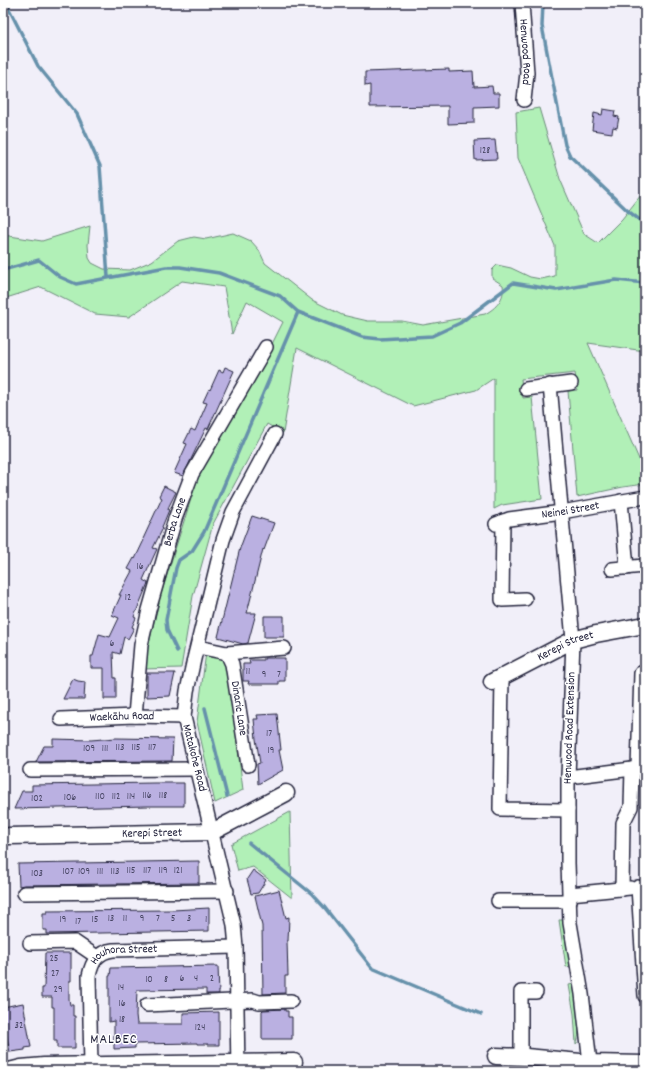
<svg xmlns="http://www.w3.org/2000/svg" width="648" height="1074" font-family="Dekko,sans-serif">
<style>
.green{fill:#b1f0b7;stroke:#6a8979}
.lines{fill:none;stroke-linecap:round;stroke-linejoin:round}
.stream{stroke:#6691ab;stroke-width:3.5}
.building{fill:#bab0e1;stroke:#22223b}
.minor-casing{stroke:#22223b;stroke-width:16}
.tertiary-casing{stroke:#22223b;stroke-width:19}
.minor{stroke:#fff;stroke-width:13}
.tertiary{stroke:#fff;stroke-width:16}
.labels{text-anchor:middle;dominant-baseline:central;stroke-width:3;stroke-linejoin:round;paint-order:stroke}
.number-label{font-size:10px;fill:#484664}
.street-label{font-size:12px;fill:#22223b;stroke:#fff}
.quarter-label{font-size:14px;letter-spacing:1px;fill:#22223b;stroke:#fff}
</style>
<rect width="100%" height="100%" fill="#f1eff9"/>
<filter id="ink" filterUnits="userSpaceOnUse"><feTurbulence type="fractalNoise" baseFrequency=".025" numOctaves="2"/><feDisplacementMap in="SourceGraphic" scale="8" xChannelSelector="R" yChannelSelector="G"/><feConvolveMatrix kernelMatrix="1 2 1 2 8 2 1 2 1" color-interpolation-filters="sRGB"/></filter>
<g filter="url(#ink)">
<path class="green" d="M 539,108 L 560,179 L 584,234 L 598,243 L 622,219 L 645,190 L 645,351 L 588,343 L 645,473 L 645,484 L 623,487 L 577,497 L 568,391 L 577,390 L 575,373 L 521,379 L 523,398 L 532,397 L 542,499 L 502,505 L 494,509 L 494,378 L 476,390 L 413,406 L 297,348 L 283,433 L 267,424 L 213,524 L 193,596 L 181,668 L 143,669 L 160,597 L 197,480 L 252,376 L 270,348 L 283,322 L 247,301 L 232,334 L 224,287 L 182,281 L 129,317 L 95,314 L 41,287 L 3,299 L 3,235 L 42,241 L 90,226 L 88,245 L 89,258 L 92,263 L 104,269 L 130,270 L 152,261 L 178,241 L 194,237 L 206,239 L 233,233 L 251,241 L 259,250 L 265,263 L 312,300 L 342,315 L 368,321 L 402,321 L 423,325 L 485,314 C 496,308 505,299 503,285 L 492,278 L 492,270 L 497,265 L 511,268 L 530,277 L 541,279 L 555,276 L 555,246 L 518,158 L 516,112 Z
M 206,652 L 223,658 L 229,677 L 243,790 L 215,803 L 197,722 Z
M 290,812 L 292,898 L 253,867 L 238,871 L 231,844 Z
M 559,920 L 564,920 L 571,966 L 566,967 Z
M 574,984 C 577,1003 582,1024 577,1043 L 576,1044 L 574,1014 L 569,985 Z"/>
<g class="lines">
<path class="stream" d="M 6,3 L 38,66 L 77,114 L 100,166 L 108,277
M 543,3 L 542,26 L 565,145 L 570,156 L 628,211 L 645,224
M 3,270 L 39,260 L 60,277 L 76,284 L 166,267 L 180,267 L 219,273 L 280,296 L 298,312 L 362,337 L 380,339 L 432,336 L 460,323 L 513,283 L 556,290 L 616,280 L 645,283
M 177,651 L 167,630 L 166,620 L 176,568 L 179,560 L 192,551 L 204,532 L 298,312
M 205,708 L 227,796
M 249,843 L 312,894 L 325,908 L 372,968 L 481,1014"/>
</g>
<path class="building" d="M 449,69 L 449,72 L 473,71 L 474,87 L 492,86 L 493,93 L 499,93 L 499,106 L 474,107 L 474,123 L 448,124 L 448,106 L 370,107 L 370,85 L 365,86 L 365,72 Z
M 603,109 L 615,111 L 614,116 L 619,117 L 617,128 L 613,127 L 612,133 L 592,130 L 594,113 L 602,115 Z
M 495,140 L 497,159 L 475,160 L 474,141 Z
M 225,367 L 234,371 L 208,429 L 206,428 L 183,476 L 174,473 L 187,444 L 184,443 L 191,429 L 195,431 L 207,403 L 203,402 L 209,389 L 210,390 L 219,370 L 223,372 Z
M 164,486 L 176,492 L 169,506 L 168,510 L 169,510 L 162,527 L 163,528 L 153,548 L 157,549 L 143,580 L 148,583 L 134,617 L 136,618 L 132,627 L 134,628 L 128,639 L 124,637 L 120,654 L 113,652 L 114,678 L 116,678 L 116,699 L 104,699 L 104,668 L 91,668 L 91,656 L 93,656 L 99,634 L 110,637 L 119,618 L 112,615 L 121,595 L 119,595 L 132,571 L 128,569 L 134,558 L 135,559 L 144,540 L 143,539 L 162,498 L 159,496 Z
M 252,516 L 274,523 L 264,550 L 263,549 L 247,613 L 256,613 L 248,643 L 243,644 L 218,637 L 240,548 Z
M 264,616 L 284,616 L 284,637 L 264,637 Z
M 264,658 L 285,658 L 285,681 L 279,681 L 279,684 L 248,684 L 249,681 L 243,681 L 243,664 L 250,664 L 249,660 L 264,660 Z
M 147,673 L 175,673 L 170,696 L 147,697 Z
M 73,679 L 78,681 L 85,682 L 84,699 L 63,699 Z
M 277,714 L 281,750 L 279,750 L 283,770 L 258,784 L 257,764 L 260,763 L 256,739 L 254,719 L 258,719 L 257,715 Z
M 116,738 L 173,739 L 172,761 L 36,762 L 44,746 L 53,746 L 53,739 L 91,740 Z
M 154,783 L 184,783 L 184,806 L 147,806 L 14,809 L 22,791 L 32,791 L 32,785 Z
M 199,861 L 199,883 L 24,885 L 19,886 L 18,864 Z
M 253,870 L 266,880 L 258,893 L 251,894 L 247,879 Z
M 279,890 L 286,918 L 289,917 L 288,941 L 287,941 L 288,976 L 285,976 L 285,993 L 263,994 L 262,926 L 255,896 Z
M 209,908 L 209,931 L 47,934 L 47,930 L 43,930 L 43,913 L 47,913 L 47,911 L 173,910 Z
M 45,953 L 71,953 L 71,981 L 69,981 L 69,999 L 70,1005 L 73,1005 L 73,1016 L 75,1016 L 75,1048 L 57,1048 L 57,1041 L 54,1041 L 54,1007 L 52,1007 L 52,997 L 42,997 L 42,988 L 44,988 Z
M 218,966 L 219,994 L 206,994 L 206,989 L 137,990 L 136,1015 L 137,1024 L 183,1024 L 183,1013 L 219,1012 L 219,1045 L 208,1045 L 208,1044 L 197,1044 L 197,1043 L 135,1044 L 135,1048 L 114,1049 L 114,1021 L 109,1022 L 109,976 L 110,976 L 111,968 Z
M 23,1003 L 31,1047 L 25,1048 L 25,1050 L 10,1052 L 3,1019 L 3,1007 Z
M 285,1009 L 285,1011 L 288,1011 L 288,1017 L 292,1017 L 292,1039 L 262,1039 L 262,1011 L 263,1010 Z"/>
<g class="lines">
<defs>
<g id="minor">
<path id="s1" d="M 522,3 L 527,73 L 524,100"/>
<path d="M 550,385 L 573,640 L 568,777 L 568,863 L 570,923 L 582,994 L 591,1071"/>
<path d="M 526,389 L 571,383"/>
<path d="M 621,501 L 627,568"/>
<path d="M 503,521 L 502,600 L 525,599"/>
<path id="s2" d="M 496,524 L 509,519 L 562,512 L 645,497"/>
<path d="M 612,569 L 644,566"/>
<path d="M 198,647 L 227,653 L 284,648"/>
<path id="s3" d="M 227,653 L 232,664 L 248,765"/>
<path d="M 502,677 L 500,809 L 568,810"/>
<path id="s4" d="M 135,716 L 141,645 L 149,610 L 175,519 L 192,474 L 266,347"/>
<path id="s5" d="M 61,719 L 135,716 L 184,717"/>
<path d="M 638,768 L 641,673"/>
<path d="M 30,770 L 196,769"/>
<path d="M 568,777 L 640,768"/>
<path d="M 638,887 L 645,996"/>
<path d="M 622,889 L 623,823 L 631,807 L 632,769"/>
<path d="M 24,893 L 227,891"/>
<path d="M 570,894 L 630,888"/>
<path d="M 498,901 L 570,901"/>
<path d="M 30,943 L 75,942 L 97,957"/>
<path d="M 147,1005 L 253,1000 L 259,1002 L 291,1001"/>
<path d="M 521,1057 L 521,992 L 536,992"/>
<path id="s6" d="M 91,1065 L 89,976 C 92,961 98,952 113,950 L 236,947"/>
<path d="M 238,1071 L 236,947 L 234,925 L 184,717 L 187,691 L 194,659 L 223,540 L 233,512 L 275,434"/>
</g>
<g id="tertiary">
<path id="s7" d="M 492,682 L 573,640 L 596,634 L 645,625"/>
<path id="s8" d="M 9,836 L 212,832 L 286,793"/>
<path d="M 496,1056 L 526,1057 L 591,1063 L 645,1064"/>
<path d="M 9,1071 L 21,1068 L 44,1066 L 294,1062"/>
</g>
</defs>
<use href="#minor" class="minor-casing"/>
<use href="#tertiary" class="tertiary-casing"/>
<use href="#minor" class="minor"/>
<use href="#tertiary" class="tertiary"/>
</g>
</g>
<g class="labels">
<g class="number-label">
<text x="485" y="151">128</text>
<text x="140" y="567">16</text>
<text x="128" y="598">12</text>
<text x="112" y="644">6</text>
<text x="248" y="672">11</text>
<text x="264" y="675">9</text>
<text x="279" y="675">7</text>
<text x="269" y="734">17</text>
<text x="120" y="748">113</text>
<text x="136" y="748">115</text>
<text x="152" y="748">117</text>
<text x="89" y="749">109</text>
<text x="105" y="749">111</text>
<text x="271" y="751">19</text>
<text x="147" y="796">116</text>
<text x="163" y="796">118</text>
<text x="100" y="797">110</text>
<text x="116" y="797">112</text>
<text x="131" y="797">114</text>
<text x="70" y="798">106</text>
<text x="37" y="799">102</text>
<text x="131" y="871">115</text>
<text x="147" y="871">117</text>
<text x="163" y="871">119</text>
<text x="178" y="871">121</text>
<text x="68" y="872">107</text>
<text x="84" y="872">109</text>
<text x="100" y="872">111</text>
<text x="115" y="872">113</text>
<text x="37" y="874">103</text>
<text x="111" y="919">13</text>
<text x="125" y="919">11</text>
<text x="142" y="919">9</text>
<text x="158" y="919">7</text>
<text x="173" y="919">5</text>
<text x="189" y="919">3</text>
<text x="63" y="920">19</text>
<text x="95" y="920">15</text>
<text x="206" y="920">1</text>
<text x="78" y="922">17</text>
<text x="54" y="959">25</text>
<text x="55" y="974">27</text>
<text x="182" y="979">6</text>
<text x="196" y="979">4</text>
<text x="212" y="979">2</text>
<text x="149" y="980">10</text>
<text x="166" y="980">8</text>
<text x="121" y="988">14</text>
<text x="58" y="990">29</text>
<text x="122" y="1004">16</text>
<text x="122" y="1020">18</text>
<text x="19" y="1026">32</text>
<text x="200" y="1028">124</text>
</g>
<g class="street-label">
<text stroke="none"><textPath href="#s1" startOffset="49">Henwood Road</textPath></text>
<text stroke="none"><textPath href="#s2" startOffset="76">Neinei Street</textPath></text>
<text stroke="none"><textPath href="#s4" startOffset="199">Berba Lane</textPath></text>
<text stroke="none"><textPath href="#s7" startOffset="82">Kerepi Street</textPath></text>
<text stroke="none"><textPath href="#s3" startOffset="57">Dinaric Lane</textPath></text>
<text stroke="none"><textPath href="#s5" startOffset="61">Waekāhu Road</textPath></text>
<text transform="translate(570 728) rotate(-88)">Henwood Road Extension</text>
<text transform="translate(194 758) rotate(76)">Matakohe Road</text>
<text stroke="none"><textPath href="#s8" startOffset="143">Kerepi Street</textPath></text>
<text stroke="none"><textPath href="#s6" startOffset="137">Houhora Street</textPath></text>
</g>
<g class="quarter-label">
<text x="114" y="1040">MALBEC</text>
</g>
</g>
<rect width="648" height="1074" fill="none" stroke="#fff" stroke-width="16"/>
<rect x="8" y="8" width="632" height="1058" fill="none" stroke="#22223b" stroke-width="1.5" filter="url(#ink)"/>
</svg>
